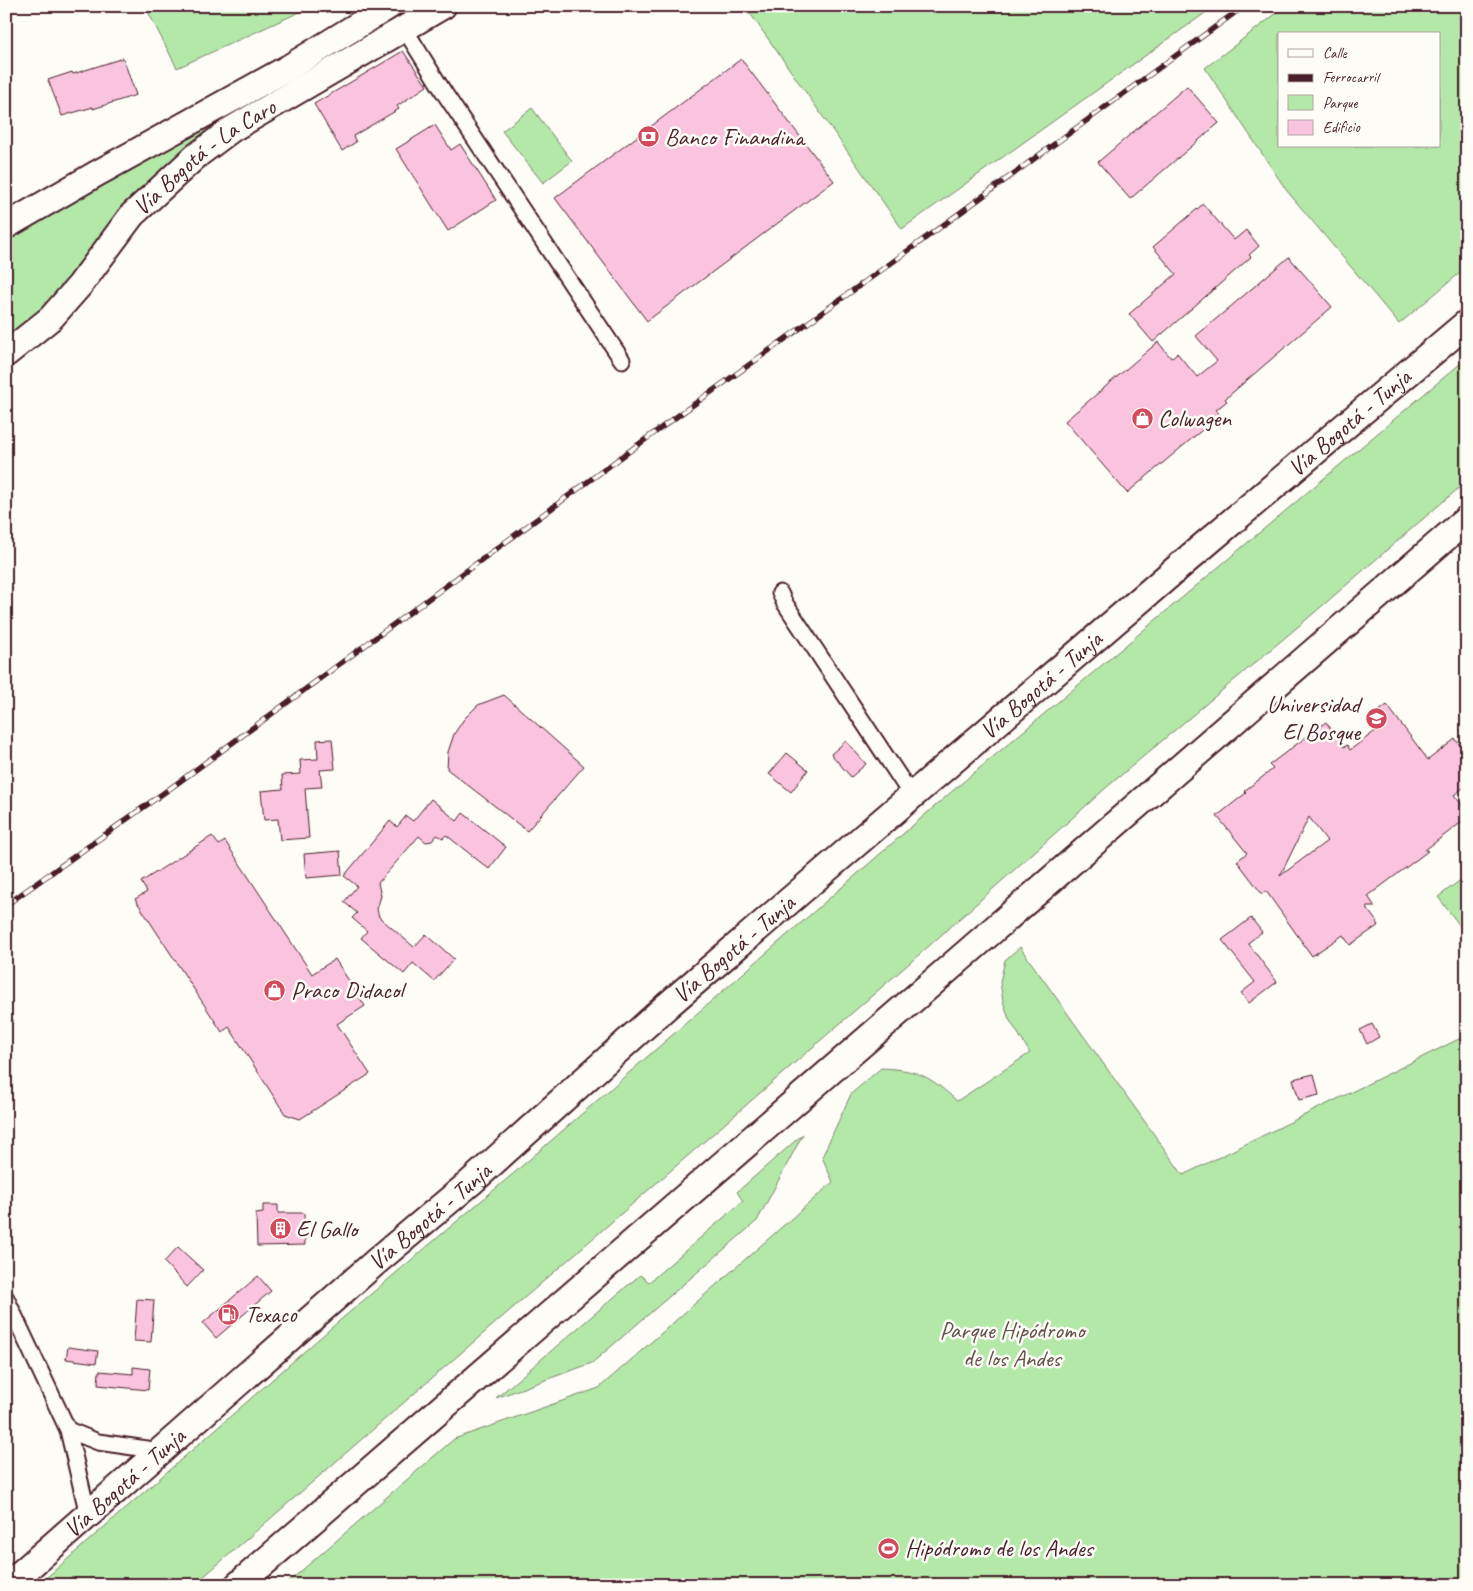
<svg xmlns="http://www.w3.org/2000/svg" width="1473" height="1591" font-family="Caveat,sans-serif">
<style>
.green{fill:#b3e8a9;stroke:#7e846a;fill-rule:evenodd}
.building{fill:#fac4df;stroke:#4a1f2b;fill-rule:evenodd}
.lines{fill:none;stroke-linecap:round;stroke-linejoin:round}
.minor-casing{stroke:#4a1f2b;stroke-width:19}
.primary-casing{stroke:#4a1f2b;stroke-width:29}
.trunk-casing{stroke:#4a1f2b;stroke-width:30}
.minor{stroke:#fdfcf7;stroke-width:15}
.primary{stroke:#fdfcf7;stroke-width:25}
.trunk{stroke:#fdfcf7;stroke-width:26}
.rail-casing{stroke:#4a1f2b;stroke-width:5.5}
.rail{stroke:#fdfcf7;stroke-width:4;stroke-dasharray:11;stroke-linecap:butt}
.labels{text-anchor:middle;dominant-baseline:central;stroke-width:5;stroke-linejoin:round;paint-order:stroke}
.poi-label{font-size:24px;fill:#4a1f2b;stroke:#fdfcf7;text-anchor:start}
.street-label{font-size:24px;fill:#4a1f2b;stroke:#fdfcf7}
.park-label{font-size:24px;fill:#64514a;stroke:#fdfcf7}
</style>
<rect width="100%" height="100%" fill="#fdfcf7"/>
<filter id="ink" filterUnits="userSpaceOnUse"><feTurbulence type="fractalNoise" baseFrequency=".02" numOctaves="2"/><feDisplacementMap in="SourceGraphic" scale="10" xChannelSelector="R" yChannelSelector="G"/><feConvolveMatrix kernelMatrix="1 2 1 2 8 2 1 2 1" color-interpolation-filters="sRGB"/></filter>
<g filter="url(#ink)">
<path class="green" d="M 145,6 L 313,6 L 177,68 Z
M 745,6 L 1215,6 L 902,229 Z
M 1286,6 L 1467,6 L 1467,267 L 1399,324 L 1287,191 L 1205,68 ZM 1279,34 L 1439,34 L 1439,146 L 1279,146 Z
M 243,101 L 178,157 L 70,284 L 6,345 L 8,322 L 6,318 L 6,238 Z
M 532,108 L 572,161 L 543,183 L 502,131 Z
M 1467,358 L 1467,481 L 1300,625 L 1107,787 L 920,954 L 194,1585 L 38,1585 L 338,1322 L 514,1173 L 950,793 Z
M 1467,875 L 1467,935 L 1438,897 Z
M 1020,947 L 1183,1175 L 1467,1035 L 1467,1585 L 285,1585 L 454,1439 L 599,1388 L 833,1182 L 822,1157 L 851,1094 L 881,1068 C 920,1070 929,1076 957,1101 L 1030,1053 L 1009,1019 L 1003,1001 L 1000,982 L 1005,960 Z
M 803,1134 L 757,1221 L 592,1363 L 496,1398 L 640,1275 L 649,1282 L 743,1201 L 737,1192 Z"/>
<path class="building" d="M 403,51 L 427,86 L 397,106 L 399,109 L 353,136 L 356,142 L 342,151 L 314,104 Z
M 123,58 L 136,95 L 93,109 L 93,107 L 62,116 L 48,80 L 72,72 L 73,74 Z
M 741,59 L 834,181 L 647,321 L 555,198 Z
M 1187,86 L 1219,123 L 1130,199 L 1098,162 Z
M 435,125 L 451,150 L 460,144 L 496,200 L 448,231 L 396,149 Z
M 1203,204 L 1234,240 L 1246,230 L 1259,246 L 1249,255 L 1251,257 L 1153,342 L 1129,314 L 1176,274 L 1153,247 Z
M 1289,257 L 1332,307 L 1225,399 L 1227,401 L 1216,410 L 1220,415 L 1127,493 L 1065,421 L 1158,342 L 1171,358 L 1177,353 L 1197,377 L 1217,361 L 1196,336 Z
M 504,695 L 584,766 L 527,831 L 447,769 L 448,752 L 454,734 L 464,719 L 478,705 Z
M 1387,705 L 1428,760 L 1455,739 L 1467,754 L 1467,785 L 1454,795 L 1467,811 L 1467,818 L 1425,850 L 1428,851 L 1368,896 L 1375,907 L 1366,907 L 1379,925 L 1350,945 L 1343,935 L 1312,956 L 1266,891 L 1262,894 L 1237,861 L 1247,853 L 1217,816 L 1246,793 L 1244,791 L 1273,769 L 1269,765 L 1326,722 L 1344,747 L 1347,745 L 1350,750 L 1378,729 L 1370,718 ZM 1309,817 L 1327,841 L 1280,876 Z
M 332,739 L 335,769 L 320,770 L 322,787 L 305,788 L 309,838 L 280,840 L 278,819 L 264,820 L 261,791 L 283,789 L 282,775 L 301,774 L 300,760 L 318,759 L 317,740 Z
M 846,741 L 866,764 L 851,777 L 831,754 Z
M 787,753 L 808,770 L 791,792 L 769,774 Z
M 431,799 L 457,821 L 463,813 L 506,847 L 489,869 L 446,835 L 443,838 L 437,835 L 432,841 L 426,842 L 419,836 L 378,883 L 381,896 L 377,909 L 379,917 L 414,947 L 426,934 L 454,959 L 434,981 L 413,963 L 404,974 L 361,938 L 367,931 L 352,918 L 357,913 L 344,902 L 357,886 L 344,876 L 390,821 L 397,827 L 406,816 L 413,821 Z
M 212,836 L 219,845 L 225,841 L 312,974 L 335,959 L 365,1006 L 337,1024 L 370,1074 L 300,1119 L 285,1114 L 229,1027 L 222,1032 L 135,899 L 147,892 L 141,882 Z
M 340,851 L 342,875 L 306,878 L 304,854 Z
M 1251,918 L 1262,932 L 1248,943 L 1277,982 L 1249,1003 L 1241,993 L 1255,982 L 1222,940 Z
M 1372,1024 L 1379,1037 L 1367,1044 L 1360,1030 Z
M 1314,1074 L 1319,1095 L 1299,1100 L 1293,1079 Z
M 263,1205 L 278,1205 L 278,1213 L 304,1213 L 305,1245 L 257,1246 L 256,1214 L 263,1213 Z
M 178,1247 L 203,1270 L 187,1287 L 164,1262 Z
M 258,1276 L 271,1291 L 216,1338 L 203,1323 Z
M 137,1299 L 154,1300 L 151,1342 L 134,1341 Z
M 68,1347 L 98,1351 L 96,1363 L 66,1359 Z
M 133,1367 L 150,1369 L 148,1390 L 98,1385 L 99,1371 L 133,1374 Z"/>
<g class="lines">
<defs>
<path id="minor" d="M 404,28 L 445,94 L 622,360
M 780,593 L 784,602 L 912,796
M 6,1298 L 68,1430 L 88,1515
M 68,1430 L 98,1442 L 161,1451"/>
<g id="primary">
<path d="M 6,226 L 96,174 L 288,68 L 389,6"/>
<path id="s1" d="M 6,354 L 51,318 L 80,285 L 132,215 L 196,156 L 232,129 L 443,6"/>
</g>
<g id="trunk">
<path id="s2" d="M 8,1585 L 378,1260 L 471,1182 L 668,1005 L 1196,552 L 1467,323"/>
<path d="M 238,1585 L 1467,519"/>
</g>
</defs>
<use href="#minor" class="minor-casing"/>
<use href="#primary" class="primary-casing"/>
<use href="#trunk" class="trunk-casing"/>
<use href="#minor" class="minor"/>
<use href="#primary" class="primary"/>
<use href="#trunk" class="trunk"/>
<defs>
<path id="rail" d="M 6,905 L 179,782 L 665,425 L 887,266 L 1244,6"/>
</defs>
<use href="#rail" class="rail-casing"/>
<use href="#rail" class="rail"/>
</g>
</g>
<defs>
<symbol id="bank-disc" viewBox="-11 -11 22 22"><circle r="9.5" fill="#d1495b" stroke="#fdfcf7"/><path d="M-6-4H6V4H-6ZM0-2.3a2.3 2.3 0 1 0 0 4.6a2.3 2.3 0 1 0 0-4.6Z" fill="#fff"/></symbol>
<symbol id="shop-disc" viewBox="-11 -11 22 22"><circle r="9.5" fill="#d1495b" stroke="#fdfcf7"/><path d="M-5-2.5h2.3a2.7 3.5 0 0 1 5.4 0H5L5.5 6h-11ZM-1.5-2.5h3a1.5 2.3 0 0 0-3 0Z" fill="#fff"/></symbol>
<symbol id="university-disc" viewBox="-11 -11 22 22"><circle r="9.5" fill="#d1495b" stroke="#fdfcf7"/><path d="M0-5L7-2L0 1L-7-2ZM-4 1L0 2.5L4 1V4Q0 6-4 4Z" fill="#fff"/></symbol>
<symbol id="building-disc" viewBox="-11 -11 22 22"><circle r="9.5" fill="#d1495b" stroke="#fdfcf7"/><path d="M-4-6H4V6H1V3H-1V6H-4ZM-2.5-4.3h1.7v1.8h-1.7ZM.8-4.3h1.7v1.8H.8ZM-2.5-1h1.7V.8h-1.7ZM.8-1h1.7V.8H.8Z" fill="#fff"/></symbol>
<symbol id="fuel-disc" viewBox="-11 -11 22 22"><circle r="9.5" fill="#d1495b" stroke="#fdfcf7"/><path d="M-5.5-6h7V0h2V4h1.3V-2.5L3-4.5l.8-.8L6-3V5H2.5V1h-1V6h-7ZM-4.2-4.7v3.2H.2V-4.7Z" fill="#fff"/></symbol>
<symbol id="stadium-disc" viewBox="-11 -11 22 22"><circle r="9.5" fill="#d1495b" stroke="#fdfcf7"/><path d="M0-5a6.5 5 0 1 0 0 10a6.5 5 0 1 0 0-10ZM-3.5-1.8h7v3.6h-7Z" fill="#fff"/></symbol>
</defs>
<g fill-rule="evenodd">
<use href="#bank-disc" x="636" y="124" width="25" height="25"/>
<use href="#shop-disc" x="1130" y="406" width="25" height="25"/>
<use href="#university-disc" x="1364" y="706" width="25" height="25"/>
<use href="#shop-disc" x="262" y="978" width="25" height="25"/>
<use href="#building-disc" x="268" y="1216" width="25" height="25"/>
<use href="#fuel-disc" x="216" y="1302" width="25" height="25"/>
<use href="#stadium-disc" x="876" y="1536" width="25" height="25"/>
</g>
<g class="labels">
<g class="poi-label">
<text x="665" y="137">Banco Finandina</text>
<text x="1158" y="418">Colwagen</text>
<text x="1360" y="704" text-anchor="end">Universidad<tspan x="1360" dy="28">El Bosque</tspan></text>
<text x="291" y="990">Praco Didacol</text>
<text x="296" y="1229">El Gallo</text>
<text x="245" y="1314">Texaco</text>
<text x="905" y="1548">Hipódromo de los Andes</text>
</g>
<g class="street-label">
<text stroke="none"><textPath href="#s1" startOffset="282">Vía Bogotá - La Caro</textPath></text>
<text stroke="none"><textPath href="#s2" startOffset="1775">Vía Bogotá - Tunja</textPath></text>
<text stroke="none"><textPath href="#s2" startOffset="1370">Vía Bogotá - Tunja</textPath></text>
<text stroke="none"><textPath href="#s2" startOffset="965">Vía Bogotá - Tunja</textPath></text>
<text stroke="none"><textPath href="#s2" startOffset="560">Vía Bogotá - Tunja</textPath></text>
<text stroke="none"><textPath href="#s2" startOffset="155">Vía Bogotá - Tunja</textPath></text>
</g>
<g class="park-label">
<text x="1012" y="1330">Parque Hipódromo<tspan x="1012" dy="28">de los Andes</tspan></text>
</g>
</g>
<rect width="1473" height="1591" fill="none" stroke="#fdfcf7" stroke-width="25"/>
<rect x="12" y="12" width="1448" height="1566" fill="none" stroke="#4a1f2b" stroke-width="2" filter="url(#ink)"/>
<rect x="1278" y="32" width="162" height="115" fill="#fdfcf7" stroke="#b5a4a5"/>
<rect x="1288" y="49" width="25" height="8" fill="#fdfcf7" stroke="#b5a4a5"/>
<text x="1323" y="58" font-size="15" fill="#4a1f2b">Calle</text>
<rect x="1288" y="74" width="25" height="8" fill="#4a1f2b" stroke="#b5a4a5"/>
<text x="1323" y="82" font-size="15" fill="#4a1f2b">Ferrocarril</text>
<rect x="1288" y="95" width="25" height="15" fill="#b3e8a9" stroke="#b5a4a5"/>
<text x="1323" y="108" font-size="15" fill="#4a1f2b">Parque</text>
<rect x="1288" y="120" width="25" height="15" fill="#fac4df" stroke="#b5a4a5"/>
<text x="1323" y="132" font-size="15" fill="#4a1f2b">Edificio</text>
</svg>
